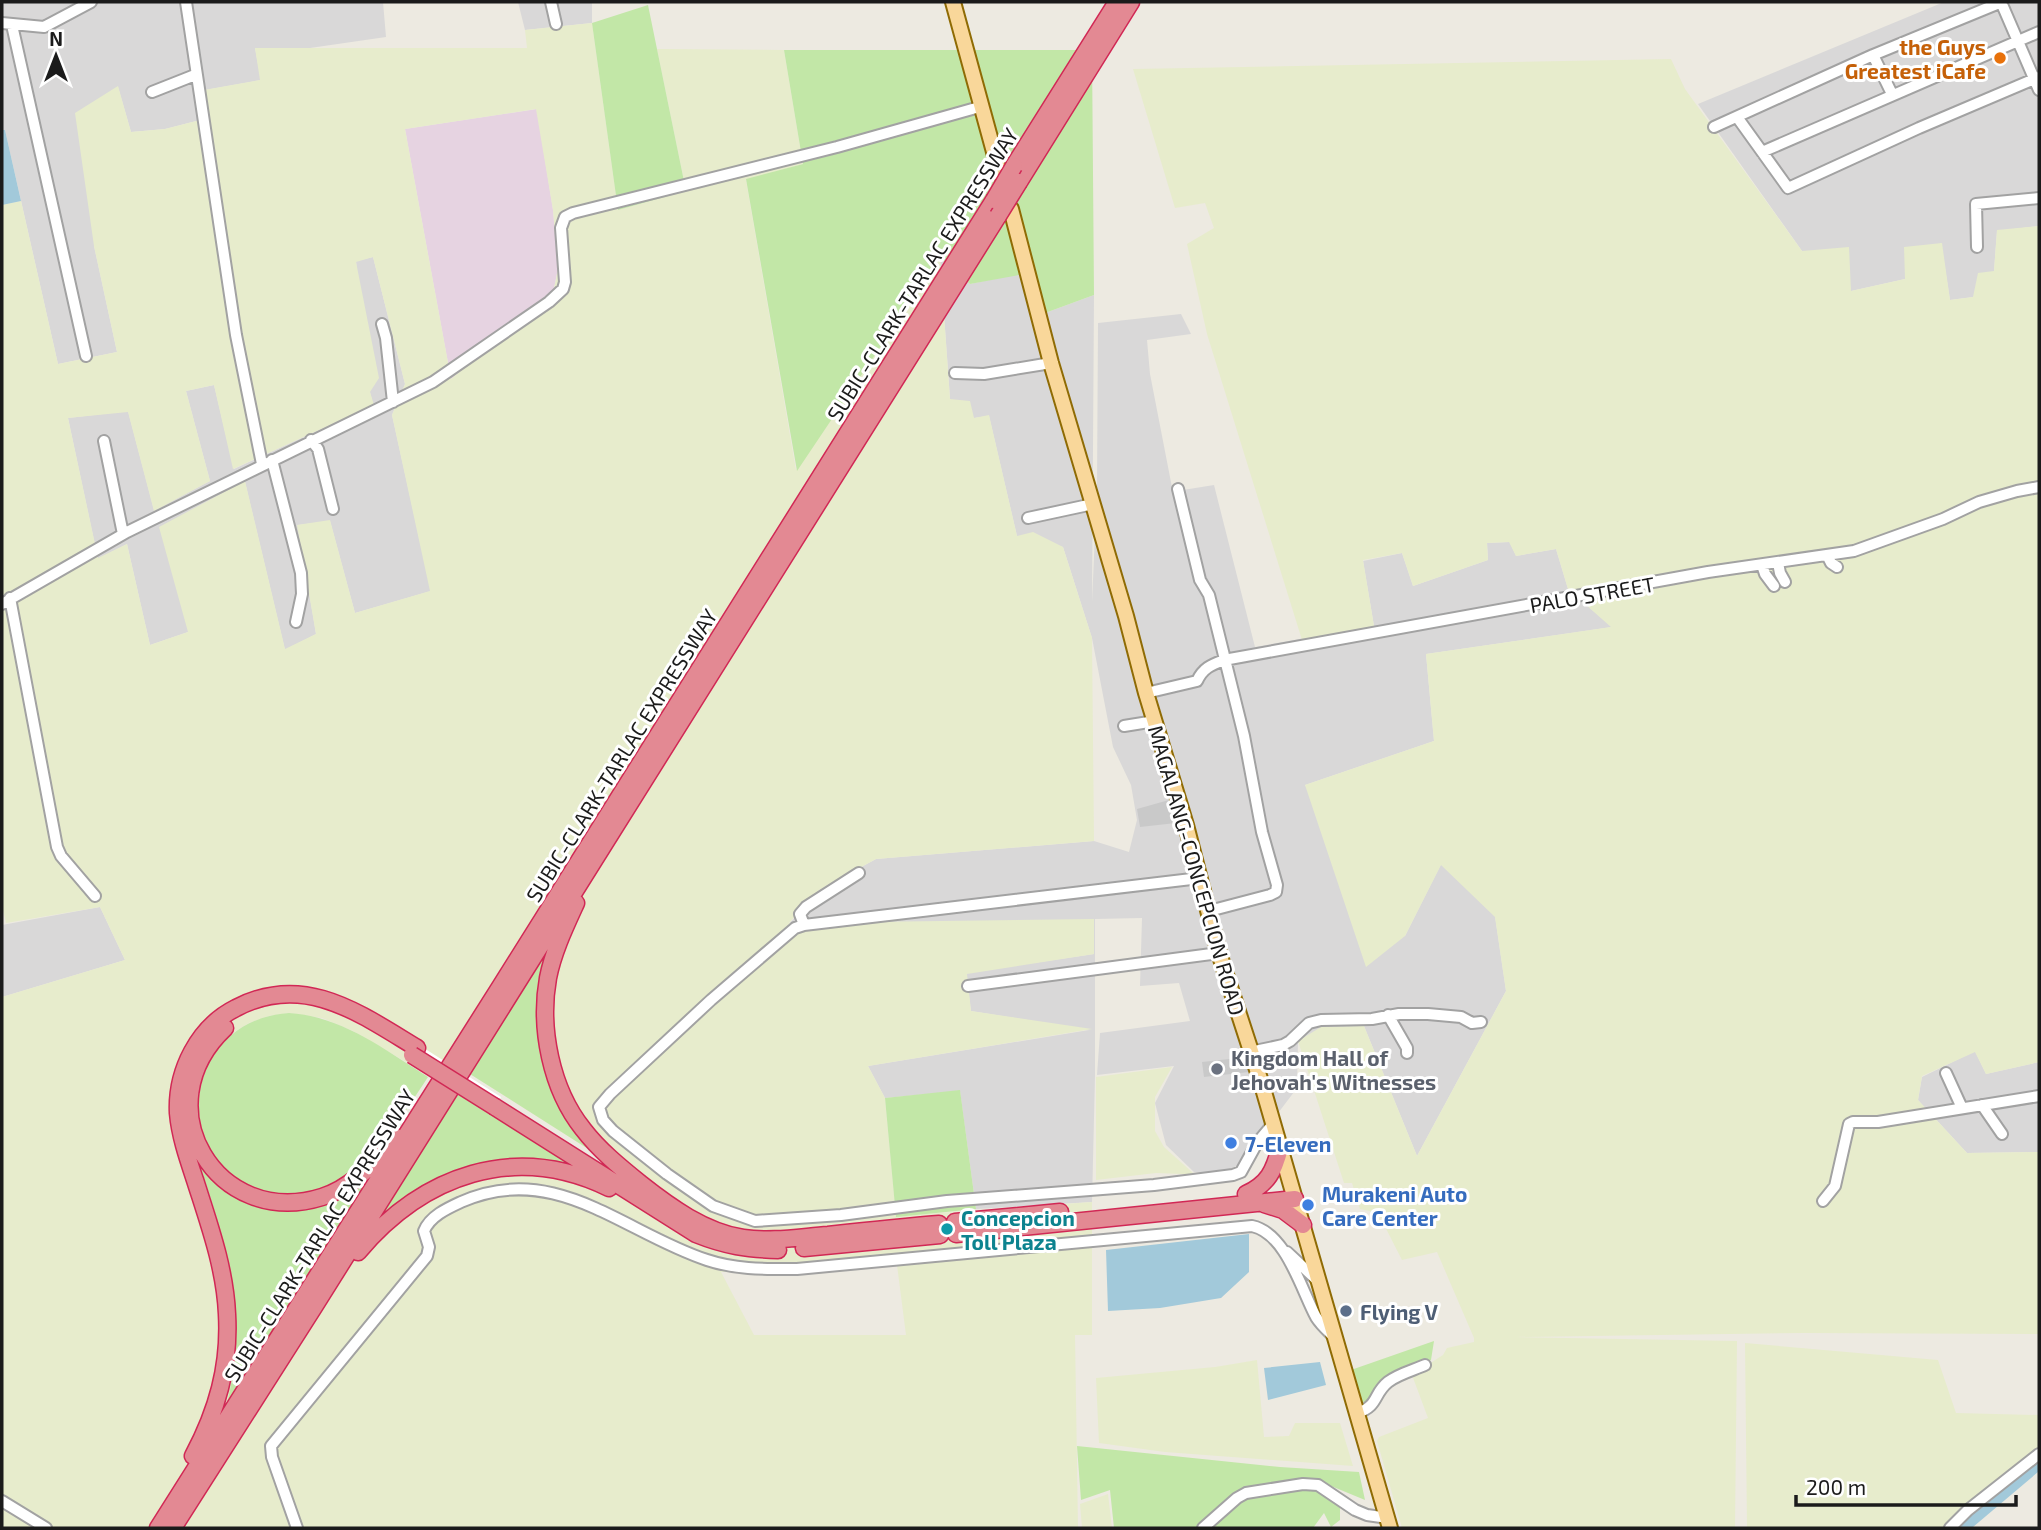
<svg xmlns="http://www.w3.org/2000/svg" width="2041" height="1530" font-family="'Exo 2',sans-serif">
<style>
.residential{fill:#d9d8d8}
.industrial{fill:#e6d3e1}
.religious{fill:#c9c9c9}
.farmland{fill:#e7eccc;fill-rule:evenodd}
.grass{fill:#c2e7a7}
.water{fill:#a2c9da}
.pier{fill:#fff}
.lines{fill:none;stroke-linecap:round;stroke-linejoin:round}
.river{stroke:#a2c9da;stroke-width:14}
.minor-casing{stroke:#a2a2a2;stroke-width:14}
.major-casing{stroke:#8f6b04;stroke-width:18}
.highway-casing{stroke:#d12855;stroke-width:19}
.minor{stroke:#fff;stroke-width:10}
.major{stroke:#f9d79a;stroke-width:14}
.highway{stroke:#e38993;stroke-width:16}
.highway-bridge-casing{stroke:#d12855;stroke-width:19;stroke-linecap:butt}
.highway-bridge{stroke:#e38993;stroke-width:16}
.food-dot{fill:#e8710a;stroke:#fff;stroke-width:2.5}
.worship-dot{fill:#6b7280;stroke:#fff;stroke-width:2.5}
.shop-dot{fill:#3f7fe0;stroke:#fff;stroke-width:2.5}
.culture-dot{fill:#0f9aa8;stroke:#fff;stroke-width:2.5}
.service-dot{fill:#5c6f8a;stroke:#fff;stroke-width:2.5}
.labels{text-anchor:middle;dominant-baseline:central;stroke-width:6;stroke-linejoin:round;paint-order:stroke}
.food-label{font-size:21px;font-weight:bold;fill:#c56008;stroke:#fff;text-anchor:end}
.street-label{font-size:21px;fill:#1b1b1b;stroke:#fff}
.worship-label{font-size:21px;font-weight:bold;fill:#5b616d;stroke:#fff;text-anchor:start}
.shop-label{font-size:21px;font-weight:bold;fill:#366cbe;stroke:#fff;text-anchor:start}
.culture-label{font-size:21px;font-weight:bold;fill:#0d838f;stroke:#fff;text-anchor:start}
.service-label{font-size:21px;font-weight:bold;fill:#4e5e75;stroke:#fff;text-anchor:start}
</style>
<rect width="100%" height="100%" fill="#edeae1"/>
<path class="residential" d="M 2,2 L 383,2 L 386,37 L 310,48 L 255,48 L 261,80 L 205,90 L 208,118 L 165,129 L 131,132 L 118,87 L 94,246 L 117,352 L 58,364 L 5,130 L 2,130 Z
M 518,2 L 592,2 L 592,23 L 525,30 Z
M 1944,2 L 2039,2 L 2039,226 L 1997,231 L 1994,271 L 1973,297 L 1950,300 L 1941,243 L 1905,279 L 1851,291 L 1802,251 L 1698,104 Z
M 373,257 L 405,384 L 392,415 L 431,591 L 355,613 L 330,521 L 298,525 L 316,634 L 285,650 L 245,482 L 188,632 L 150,645 L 127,544 L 98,559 L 68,418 L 128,411 L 154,510 L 210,481 L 186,391 L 214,385 L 234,469 L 373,405 L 370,392 L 356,261 Z
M 940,258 L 970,284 L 1018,274 L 1045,313 L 1094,295 L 1092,602 L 1097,489 L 1098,323 L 1181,314 L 1191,334 L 1147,340 L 1150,374 L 1176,508 L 1183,490 L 1214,485 L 1255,647 L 1374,626 L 1363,561 L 1402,553 L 1413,586 L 1488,560 L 1487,543 L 1510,542 L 1516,556 L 1556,549 L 1568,589 L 1612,627 L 1426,654 L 1434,741 L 1305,785 L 1405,936 L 1441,864 L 1495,916 L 1506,991 L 1417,1156 L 1364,1026 L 1298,1041 L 1297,1088 L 1239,1165 L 1217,1175 L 1194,1172 L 1166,1145 L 1155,1103 L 1174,1066 L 1097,1075 L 1100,1033 L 1190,1021 L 1179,983 L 1140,986 L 1142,918 L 1095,919 L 1095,1076 L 1092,1202 L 976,1209 L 960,1091 L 885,1098 L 868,1066 L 1089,1030 L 971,1011 L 966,973 L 1094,954 L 789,924 L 819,890 L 876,859 L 1094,841 L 1129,852 L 1137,820 L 1131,785 L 1113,747 L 1092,638 L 1063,547 L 1017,536 L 989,416 L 974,418 L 950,399 Z
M 100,907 L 125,960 L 2,997 L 2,925 Z
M 1975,1051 L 1986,1074 L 2039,1062 L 2039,1152 L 1967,1153 L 1918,1100 L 1922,1077 Z"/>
<path class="industrial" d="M 537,109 L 553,210 L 558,269 L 553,293 L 451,379 L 405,129 Z"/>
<path class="religious" d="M 1169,800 L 1176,823 L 1140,827 L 1137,809 Z
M 1247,1057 L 1249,1072 L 1204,1077 L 1202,1062 Z"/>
<path class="farmland" d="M 592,23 L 618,210 L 686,191 L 657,49 L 784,50 L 803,164 L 746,180 L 796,470 L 940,258 L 950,399 L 970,401 L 974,418 L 989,415 L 1017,536 L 1033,532 L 1063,547 L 1092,638 L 1094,841 L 876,859 L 819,890 L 789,923 L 1094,919 L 1094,954 L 967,974 L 971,1011 L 1092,1029 L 868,1066 L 885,1098 L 896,1216 L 1092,1202 L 1092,1335 L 1075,1335 L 1078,1528 L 2,1528 L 2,997 L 125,960 L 100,907 L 6,923 L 2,906 L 2,205 L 21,201 L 58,364 L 117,352 L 94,246 L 75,113 L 118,86 L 131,132 L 165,129 L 208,118 L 204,90 L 260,80 L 255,48 L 527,48 L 525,30 ZM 536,109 L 553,210 L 558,269 L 553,293 L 451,379 L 405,129 ZM 373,257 L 405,384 L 392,415 L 430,591 L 355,613 L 330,520 L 297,525 L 316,634 L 285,649 L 245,481 L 159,527 L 188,632 L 150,645 L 127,544 L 98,558 L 68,418 L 128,412 L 154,511 L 210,481 L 186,391 L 214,385 L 233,469 L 374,405 L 370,392 L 379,378 L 356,262 ZM 289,1013 L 322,1018 L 353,1031 L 459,1093 L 470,1074 L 593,1152 L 636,1200 L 562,1167 L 359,1188 L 237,1336 L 230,1266 L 197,1157 L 208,1145 L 204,1136 L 231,1034 L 249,1023 L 269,1016 ZM 897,1265 L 906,1335 L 754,1335 L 721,1272 Z
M 1671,59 L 1685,89 L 1802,251 L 1849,247 L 1851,291 L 1905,279 L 1904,247 L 1942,243 L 1950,300 L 1973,297 L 1978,273 L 1994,271 L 1997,230 L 2039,226 L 2039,1062 L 1986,1074 L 1975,1052 L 1922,1076 L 1918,1100 L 1967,1153 L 2039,1152 L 2039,1334 L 1804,1333 L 1515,1337 L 1737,1341 L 1735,1528 L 1402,1528 L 1377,1441 L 1379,1437 L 1428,1418 L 1412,1375 L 1443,1355 L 1447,1348 L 1474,1342 L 1474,1338 L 1437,1252 L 1402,1260 L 1378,1213 L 1360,1209 L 1352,1183 L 1344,1183 L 1298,1041 L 1321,1027 L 1364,1026 L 1417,1156 L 1506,991 L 1495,917 L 1441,865 L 1405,936 L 1366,967 L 1305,785 L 1434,741 L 1426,654 L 1611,627 L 1568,589 L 1556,549 L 1516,556 L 1509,542 L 1487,543 L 1488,560 L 1413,586 L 1402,553 L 1363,560 L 1374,626 L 1302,640 L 1207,334 L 1187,244 L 1214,228 L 1205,203 L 1175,208 L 1133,69 Z
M 1172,1067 L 1155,1097 L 1155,1131 L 1164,1147 L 1193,1173 L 1207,1175 L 1156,1173 L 1096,1180 L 1096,1077 Z
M 1745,1343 L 1938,1360 L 1956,1413 L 2039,1415 L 2039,1452 L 1948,1528 L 1747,1528 Z
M 1257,1360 L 1264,1437 L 1289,1436 L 1295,1423 L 1340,1423 L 1353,1466 L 1165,1452 L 1099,1443 L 1096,1378 L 1215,1367 Z
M 1108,1494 L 1112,1528 L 1082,1528 L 1080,1504 Z"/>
<path class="grass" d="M 648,5 L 686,191 L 618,210 L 592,23 Z
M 784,50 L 1092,50 L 1094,295 L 1045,313 L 1019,275 L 970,284 L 940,258 L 797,471 L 746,179 L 803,164 Z
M 549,947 L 543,1044 L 593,1152 L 470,1074 Z
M 289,1013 C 342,1016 385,1050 428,1077 C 403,1115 378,1156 338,1181 C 320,1193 293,1197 271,1193 C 164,1168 181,1020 289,1013 Z
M 960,1090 L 976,1209 L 896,1217 L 885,1098 Z
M 459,1093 L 582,1168 L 502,1164 L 379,1222 L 377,1219 Z
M 197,1157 C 211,1170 225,1189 241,1198 C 292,1228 333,1199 375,1171 L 226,1407 C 250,1316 226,1243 197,1157 Z
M 1434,1341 L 1431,1360 L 1386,1378 L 1373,1398 L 1360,1404 L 1351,1370 Z
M 1077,1446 L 1280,1467 L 1359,1472 L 1365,1500 L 1319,1481 L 1230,1497 L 1199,1528 L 1114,1528 L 1110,1490 L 1081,1500 Z
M 1319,1489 L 1340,1503 L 1340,1520 L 1331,1527 L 1324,1513 L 1313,1528 L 1209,1528 L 1242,1499 L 1293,1490 Z"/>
<path class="water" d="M 2,130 L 5,130 L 21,201 L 2,205 Z
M 1249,1234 L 1249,1272 L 1221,1298 L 1160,1308 L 1108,1311 L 1106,1250 Z
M 1320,1362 L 1326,1385 L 1268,1400 L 1264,1368 Z"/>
<path class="pier" d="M 419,1045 L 501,1097 L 492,1112 L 409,1060 Z"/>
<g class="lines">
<path class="river" d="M 1961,1528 L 2039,1462"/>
<defs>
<path id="minor" d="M 186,2 L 236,335 L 262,464
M 551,2 L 556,24
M 2001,2 L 2039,90
M 2,23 L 44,27 L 91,2
M 12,25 L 86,356
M 1873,55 L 1892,94
M 152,92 L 195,75
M 1737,117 L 1788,188 L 1919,128 L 2039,77
M 1714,127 L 1873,55 L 2002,2
M 1762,152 L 2039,32
M 1977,247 L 1976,204 L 2039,198
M 382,324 L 386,338 L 393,402
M 955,373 L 984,374 L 1051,363
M 311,440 L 318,449 L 333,509
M 104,441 L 123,534
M 272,460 L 301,573 L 302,594 L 296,622
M 1178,489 L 1200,580 L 1209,595 L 1244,736 L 1262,832 L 1277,885 L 1276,892 L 1270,895 L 1209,911
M 1028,518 L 1093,504
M 1827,555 L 1831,563 L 1837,567
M 1778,563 L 1780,573 L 1785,582
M 1762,565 L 1765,574 L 1774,586
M 10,598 L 57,847 L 61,856 L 95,896
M 2,604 L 127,532 L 433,382 L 549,302 L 563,289 L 565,282 L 561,228 L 565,217 L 573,213 L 837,147 L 983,106
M 1146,693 L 1197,681 C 1203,668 1211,665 1224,660 L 1708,572 L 1854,551 L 1943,519 L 1979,502 L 2017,491 L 2039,487
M 1124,726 L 1155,721
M 859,873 L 806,907 L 800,914 L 804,925 L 1200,878
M 804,925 L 795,928 L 711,1000 L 610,1094 L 599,1107 L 603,1120 L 613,1131 L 667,1174 L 713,1206 L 755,1221 L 841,1215 L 947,1201 L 1154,1185 L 1233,1175 L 1241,1172 L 1257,1143 L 1273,1124
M 968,986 L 1219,953
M 1388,1015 L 1407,1048 L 1407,1053
M 1250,1052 L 1283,1045 L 1290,1041 L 1309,1023 L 1321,1020 L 1372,1019 L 1399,1014 L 1428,1014 L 1461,1017 L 1472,1023 L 1481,1022
M 1946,1073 L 1962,1108
M 1982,1105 L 2002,1134
M 1823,1201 L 1835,1186 L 1849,1124 L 1853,1122 L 1878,1122 L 2039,1096
M 1287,1252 L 1319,1282
M 1357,1413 C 1379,1406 1373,1394 1388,1382 C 1398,1374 1414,1370 1425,1365
M 2,1501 L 46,1528
M 297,1528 L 272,1457 L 271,1446 L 427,1256 L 429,1247 L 424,1231 C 430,1216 448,1208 461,1202 C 555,1160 624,1233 707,1260 C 737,1270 767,1269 797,1269 L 1252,1226 C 1286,1233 1301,1289 1316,1317 C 1321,1325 1328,1331 1334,1337
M 1203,1528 L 1237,1498 L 1246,1493 L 1303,1484 L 1318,1485 L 1355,1510 L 1367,1515 L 1388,1518
M 1950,1528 L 1968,1510 L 2039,1454"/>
<path id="major" d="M 953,2 L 1000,174
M 1011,209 L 1051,363 L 1126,616 L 1146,693 L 1186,825 L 1219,953 L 1262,1085 L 1390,1528"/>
<path id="highway" d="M 1014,166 L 1117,2
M 1019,182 L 1131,2
M 576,903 C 565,927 553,952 548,978 C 539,1028 551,1089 583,1129 C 599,1150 620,1167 641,1184 C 670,1207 705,1232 743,1238 C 771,1242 800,1237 828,1235 C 865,1231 902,1227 939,1224
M 225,1028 C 142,1106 217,1230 322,1197 C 352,1188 377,1161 396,1137
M 495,1107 L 696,1234 C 726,1246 747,1249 778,1250
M 1246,1194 C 1268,1184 1274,1171 1280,1148
M 1264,1204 L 1283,1210 L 1303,1225
M 955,1222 L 1060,1212
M 956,1234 L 1295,1199
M 804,1248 L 940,1235
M 358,1252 C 423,1175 514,1142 609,1188
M 193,1456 C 217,1411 230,1366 227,1314 C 225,1268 209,1224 195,1180 C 188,1159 180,1136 178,1113 C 176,1071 198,1027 236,1008 C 304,972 359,1013 417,1048
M 158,1528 L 500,987 L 994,200
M 173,1528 L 314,1307 L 998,216"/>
</defs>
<use href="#minor" class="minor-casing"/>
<use href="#major" class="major-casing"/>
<use href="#highway" class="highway-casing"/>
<use href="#minor" class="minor"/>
<use href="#major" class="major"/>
<use href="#highway" class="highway"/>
<defs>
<path id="highway-bridge" d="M 994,200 L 1014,166
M 998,216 L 1019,182
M 412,1055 L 495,1107"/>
</defs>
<use href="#highway-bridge" class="highway-bridge-casing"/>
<use href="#highway-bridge" class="highway-bridge"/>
</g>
<circle class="food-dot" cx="2000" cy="58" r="7"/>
<circle class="worship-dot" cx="1217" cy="1069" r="7"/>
<g class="shop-dot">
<circle cx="1231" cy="1143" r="7"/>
<circle cx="1308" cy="1205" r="7"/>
</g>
<circle class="culture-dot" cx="947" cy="1229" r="7"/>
<circle class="service-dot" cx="1346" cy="1311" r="7"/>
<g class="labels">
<g class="food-label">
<text x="1986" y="46">the Guys<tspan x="1986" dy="24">Greatest iCafe</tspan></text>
</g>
<g class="street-label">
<text transform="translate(922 274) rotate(-58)">SUBIC-CLARK-TARLAC EXPRESSWAY</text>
<text transform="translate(1592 594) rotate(-10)">PALO STREET</text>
<text transform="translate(621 755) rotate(-58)">SUBIC-CLARK-TARLAC EXPRESSWAY</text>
<text transform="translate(1197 870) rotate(74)">MAGALANG-CONCEPCION ROAD</text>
<text transform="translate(319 1235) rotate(-58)">SUBIC-CLARK-TARLAC EXPRESSWAY</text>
</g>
<g class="worship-label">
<text x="1231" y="1057">Kingdom Hall of<tspan x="1231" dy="24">Jehovah's Witnesses</tspan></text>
</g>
<g class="shop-label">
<text x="1245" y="1143">7-Eleven</text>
<text x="1322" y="1193">Murakeni Auto<tspan x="1322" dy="24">Care Center</tspan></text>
</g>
<g class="culture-label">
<text x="961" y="1217">Concepcion<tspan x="961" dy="24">Toll Plaza</tspan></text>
</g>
<g class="service-label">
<text x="1360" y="1311">Flying V</text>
</g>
</g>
<rect width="2041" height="1530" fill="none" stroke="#1b1b1b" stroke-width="7"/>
<g transform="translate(56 56)" stroke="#ffffff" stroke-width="5" paint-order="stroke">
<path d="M0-5L12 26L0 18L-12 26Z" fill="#1b1b1b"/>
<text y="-10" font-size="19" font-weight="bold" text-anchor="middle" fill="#1b1b1b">N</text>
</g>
<path d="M1796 1495v10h220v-10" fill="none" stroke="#1b1b1b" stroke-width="3.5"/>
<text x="1806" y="1495" font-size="21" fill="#1b1b1b" stroke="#ffffff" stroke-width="5" paint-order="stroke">200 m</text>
</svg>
